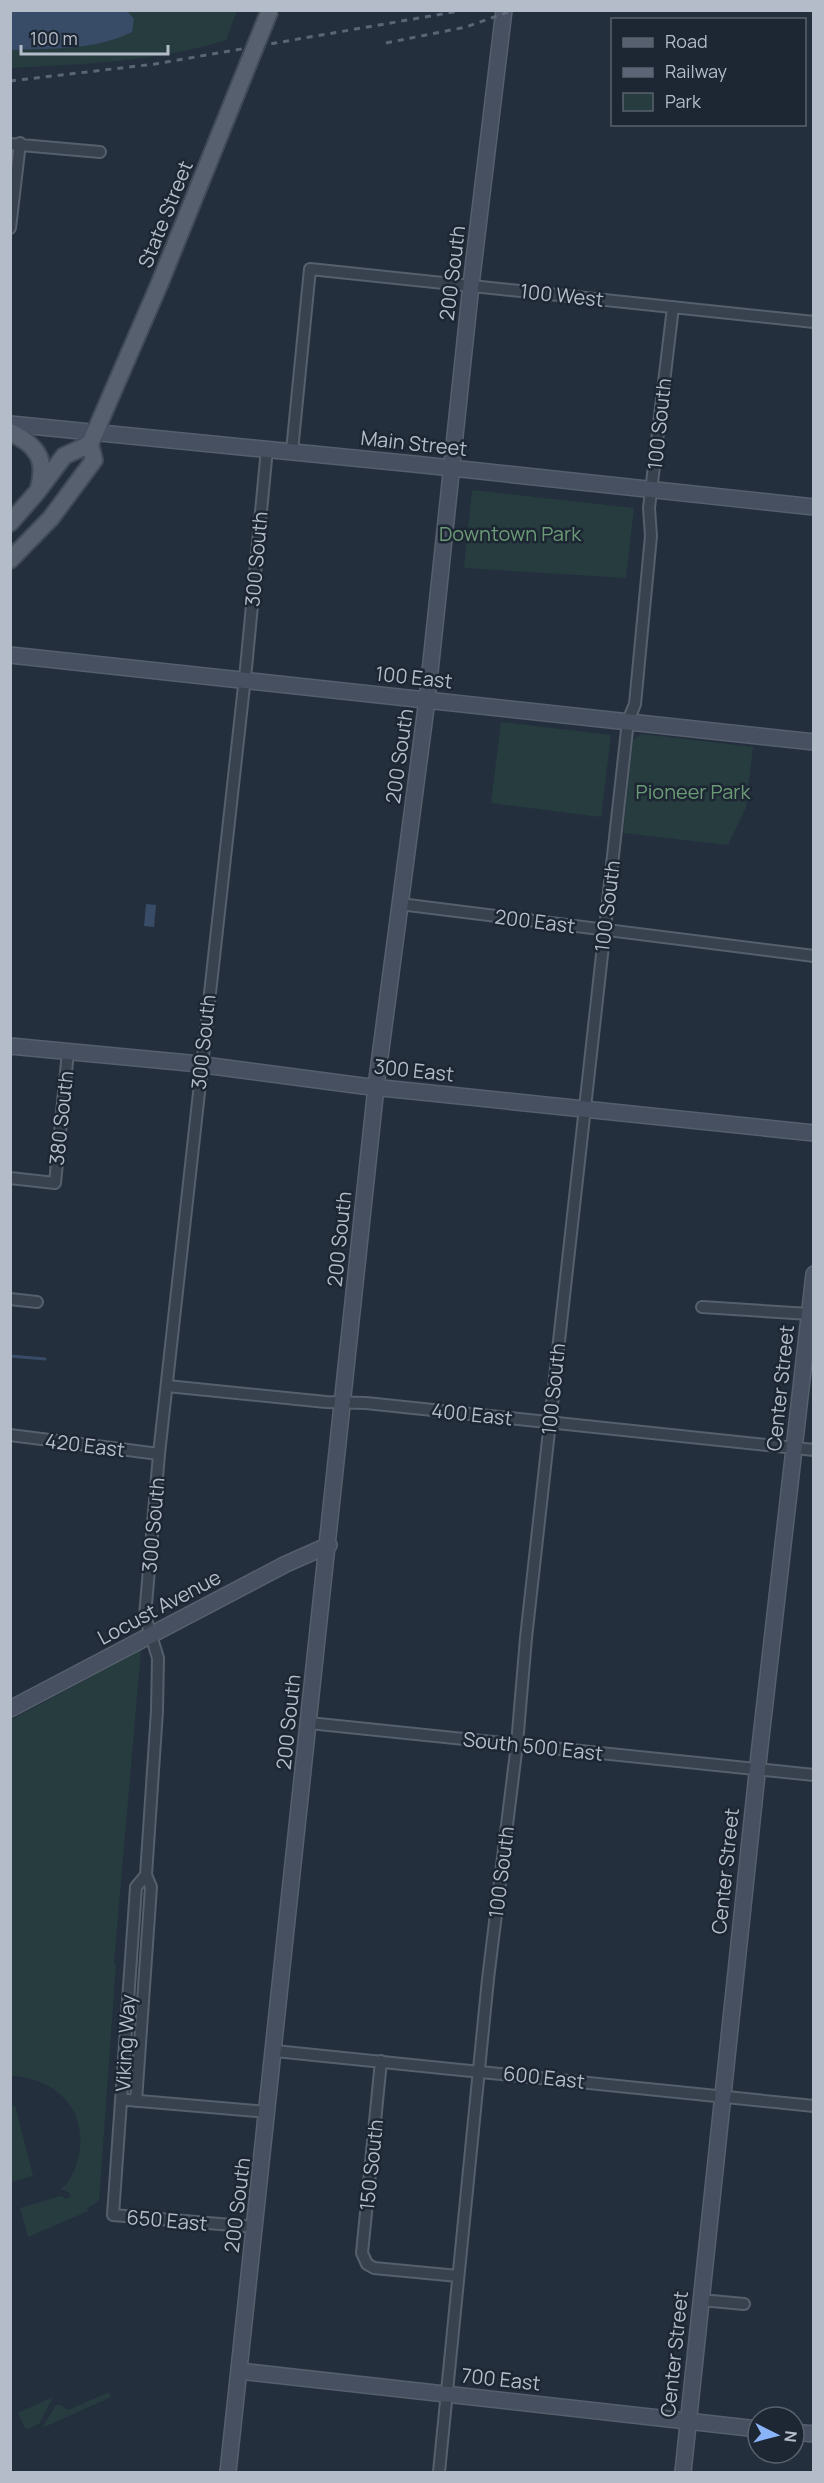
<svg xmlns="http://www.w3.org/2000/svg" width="824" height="2483" font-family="Manrope,sans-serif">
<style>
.green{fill:#263c3f}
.water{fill:#394c67}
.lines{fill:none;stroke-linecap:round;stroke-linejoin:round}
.stream{stroke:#394c67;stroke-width:3}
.street-casing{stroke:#565f6c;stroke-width:14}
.secondary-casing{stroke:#565f6c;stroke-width:18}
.primary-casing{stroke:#414a57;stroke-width:20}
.street{stroke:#38414e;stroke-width:10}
.secondary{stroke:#465061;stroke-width:15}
.primary{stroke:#56606e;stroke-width:16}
.rail{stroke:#5a6575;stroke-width:3;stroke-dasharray:6 6;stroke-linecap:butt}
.primary-bridge-casing{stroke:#414a57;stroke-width:20;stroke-linecap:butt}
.primary-bridge{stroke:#56606e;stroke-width:16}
.labels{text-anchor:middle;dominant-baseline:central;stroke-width:5;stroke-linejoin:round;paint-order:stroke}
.street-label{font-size:20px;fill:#b4bcc9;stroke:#1d2633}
.park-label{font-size:20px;fill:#6b9a76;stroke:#1d2633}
</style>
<rect width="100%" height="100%" fill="#242f3e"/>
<path class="green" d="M 11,11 L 237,11 L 226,40 C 157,62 82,64 11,68 Z
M 472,490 L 634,508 L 626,578 L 464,568 Z
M 501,722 L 611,735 L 601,817 L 491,803 Z
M 641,734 L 753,747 L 746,807 L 728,845 L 623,833 L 633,740 Z
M 141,1650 L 114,1963 L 116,1964 L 99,2201 L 87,2208 L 88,2211 L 28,2237 L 20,2208 L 61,2196 L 66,2199 L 71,2197 L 69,2192 L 60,2189 C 61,2188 64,2187 66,2185 C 71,2179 76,2167 78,2160 C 90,2111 57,2078 11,2076 L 11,1720 Z
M 15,2105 L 33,2176 L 11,2182 L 11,2106 Z
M 109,2392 L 111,2397 L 42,2428 L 56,2405 L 61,2405 L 68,2410 Z
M 53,2397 L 39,2424 L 26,2430 L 18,2413 Z"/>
<path class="water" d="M 10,11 L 124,11 L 128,12 L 134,19 L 132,32 C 93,51 53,48 11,50 Z
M 146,904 L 156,905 L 154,927 L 144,926 Z"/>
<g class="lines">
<path class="stream" d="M 10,1356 L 45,1359"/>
<defs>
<path id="street" d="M 10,144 L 100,152
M 10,228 L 20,143
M 292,451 L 310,269 L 814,322
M 400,904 L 814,956
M 10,1178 L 55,1183 L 68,1052
M 10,1299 L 37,1302
M 702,1307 L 809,1314
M 167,1386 L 326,1402 L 366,1403 L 814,1450
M 10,1435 L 159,1454
M 309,1723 L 814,1775
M 146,1875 L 136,1887 L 113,2215 L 256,2227
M 275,2051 L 814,2106
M 381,2061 L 362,2253 L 367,2264 L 374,2268 L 458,2276
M 128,2100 L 268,2112
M 136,2101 L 151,1887 L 146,1875 L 157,1711 L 158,1658 L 145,1616 L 159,1454 L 246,668 L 267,449
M 701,2300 L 744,2304
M 439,2472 L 488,1979 L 517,1744 L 526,1638 L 628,721 L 635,704 L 651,536 L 649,508 L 673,307"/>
<path id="secondary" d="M 10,424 L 414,464 L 814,507
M 10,655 L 814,742
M 10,1046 L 189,1063 L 363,1086 L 814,1133
M 10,1709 L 286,1564 L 329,1545
M 239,2371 L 758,2429
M 794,2432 L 814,2434
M 228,2472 L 376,1087 L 427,700 L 471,285 L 504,10
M 683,2472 L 759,1755 L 814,1274"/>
<path id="primary" d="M 10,432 C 36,445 47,458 39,488
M 90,444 L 159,285
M 10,523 L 37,492 L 64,456 L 90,444
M 10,560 L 51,518 L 94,460 L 90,444"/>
</defs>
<use href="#street" class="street-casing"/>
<use href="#secondary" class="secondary-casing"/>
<use href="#primary" class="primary-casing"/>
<use href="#street" class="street"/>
<use href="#secondary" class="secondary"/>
<use href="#primary" class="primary"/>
<path class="rail" d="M 386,43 L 466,27 L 514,10
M 10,81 L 155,64 L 465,10"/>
<defs>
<path id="primary-bridge" d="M 159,285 L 270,10"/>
</defs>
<use href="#primary-bridge" class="primary-bridge-casing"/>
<use href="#primary-bridge" class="primary-bridge"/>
</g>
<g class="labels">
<g class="street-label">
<text transform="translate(165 214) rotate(-68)">State Street</text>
<text transform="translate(452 273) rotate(-83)">200 South</text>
<text transform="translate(562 295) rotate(6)">100 West</text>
<text transform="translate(659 424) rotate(-84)">100 South</text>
<text transform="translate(414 443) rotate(6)">Main Street</text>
<text transform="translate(256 559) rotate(-85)">300 South</text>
<text transform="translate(414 677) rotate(6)">100 East</text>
<text transform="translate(399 756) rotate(-82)">200 South</text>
<text transform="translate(607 906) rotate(-83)">100 South</text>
<text transform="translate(535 921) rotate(7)">200 East</text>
<text transform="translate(203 1042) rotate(-84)">300 South</text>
<text transform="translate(414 1070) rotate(6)">300 East</text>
<text transform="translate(61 1118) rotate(-84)">380 South</text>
<text transform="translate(339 1239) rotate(-84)">200 South</text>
<text transform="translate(780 1388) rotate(-84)">Center Street</text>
<text transform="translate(553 1389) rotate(-84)">100 South</text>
<text transform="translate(472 1414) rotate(6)">400 East</text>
<text transform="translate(85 1445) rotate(7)">420 East</text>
<text transform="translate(153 1525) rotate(-85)">300 South</text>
<text transform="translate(159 1607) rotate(-28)">Locust Avenue</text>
<text transform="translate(288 1722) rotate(-84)">200 South</text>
<text transform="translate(533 1746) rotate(6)">South 500 East</text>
<text transform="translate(725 1871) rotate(-84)">Center Street</text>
<text transform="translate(501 1872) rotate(-83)">100 South</text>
<text transform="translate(125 2043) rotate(-87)">Viking Way</text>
<text transform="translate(544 2077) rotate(6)">600 East</text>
<text transform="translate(371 2165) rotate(-84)">150 South</text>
<text transform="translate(237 2205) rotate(-83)">200 South</text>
<text transform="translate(167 2220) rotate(5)">650 East</text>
<text transform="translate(674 2354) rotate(-84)">Center Street</text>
<text transform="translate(501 2379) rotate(6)">700 East</text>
</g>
<g class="park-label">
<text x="510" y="533">Downtown Park</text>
<text x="693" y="791">Pioneer Park</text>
</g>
</g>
<rect width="824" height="2483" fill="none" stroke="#b4bcc9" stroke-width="24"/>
<rect x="611" y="18" width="195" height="108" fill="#1d2633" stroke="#59626f" stroke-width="1.5"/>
<rect x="623" y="38" width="30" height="9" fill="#56606e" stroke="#59626f" stroke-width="1.5"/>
<text x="665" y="48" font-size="18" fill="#b4bcc9">Road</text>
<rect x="623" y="68" width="30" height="9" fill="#5a6575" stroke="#59626f" stroke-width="1.5"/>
<text x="665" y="78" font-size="18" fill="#b4bcc9">Railway</text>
<rect x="623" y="93" width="30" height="18" fill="#263c3f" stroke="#59626f" stroke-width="1.5"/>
<text x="665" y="108" font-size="18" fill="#b4bcc9">Park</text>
<g transform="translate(776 2435) rotate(96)"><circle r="28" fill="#1d2633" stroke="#59626f" stroke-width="1.5"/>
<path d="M0-4.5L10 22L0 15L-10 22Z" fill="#8ab4f8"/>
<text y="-9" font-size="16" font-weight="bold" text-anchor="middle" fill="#b4bcc9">N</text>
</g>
<path d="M21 45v9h147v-9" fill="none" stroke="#b4bcc9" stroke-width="3"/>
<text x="30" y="45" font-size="18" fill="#b4bcc9" stroke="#1d2633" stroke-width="4.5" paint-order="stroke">100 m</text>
</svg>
